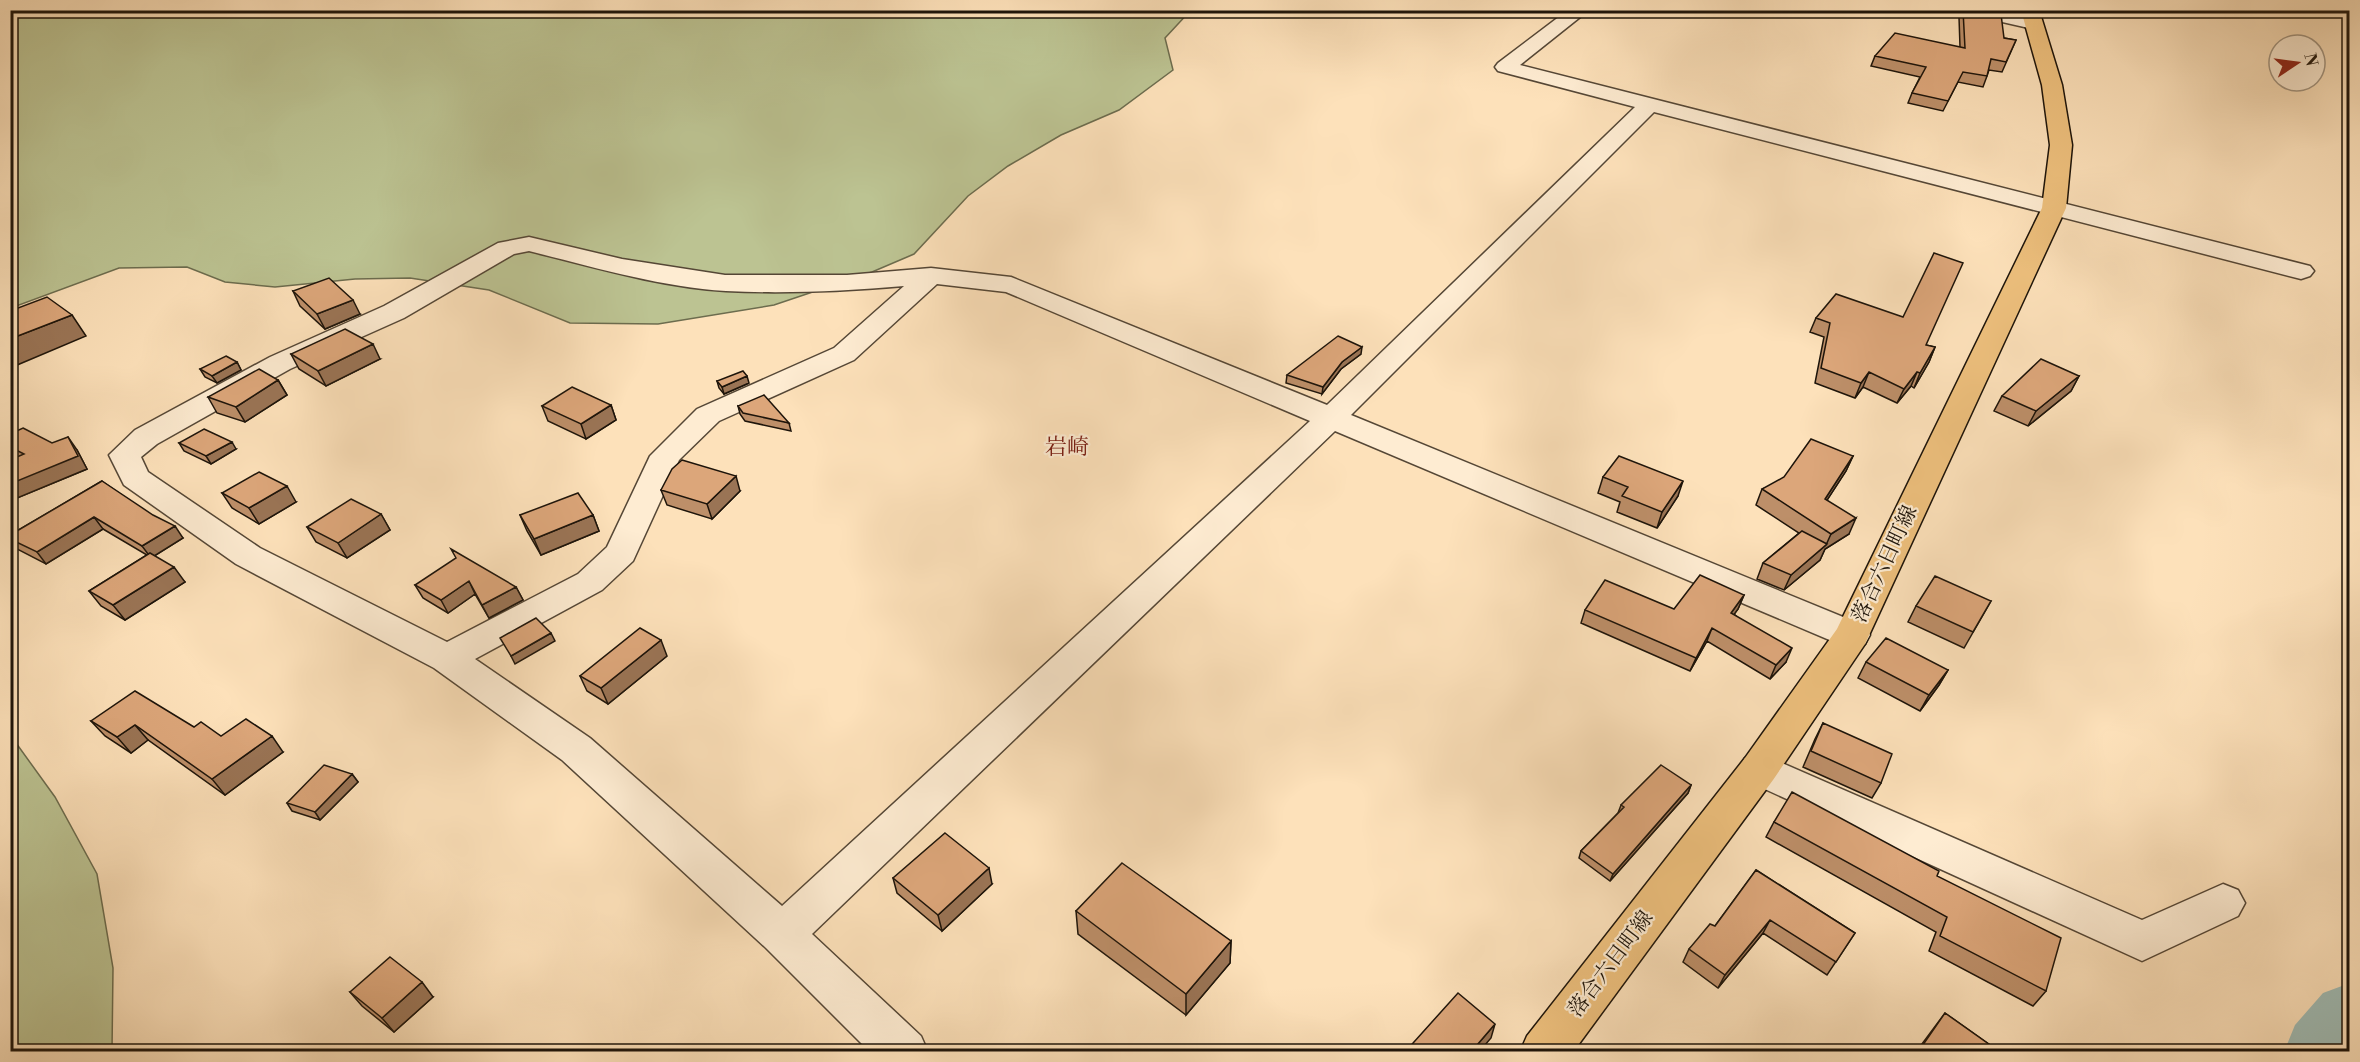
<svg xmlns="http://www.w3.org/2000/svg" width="2360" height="1062" font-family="'Libre Bodoni','Noto Serif JP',serif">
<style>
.green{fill:#bcc392;stroke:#6c6c4e;stroke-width:1.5}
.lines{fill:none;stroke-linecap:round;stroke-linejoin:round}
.river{fill:#a0bcb5;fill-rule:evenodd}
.minor-casing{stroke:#554736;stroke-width:3}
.major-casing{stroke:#1d140a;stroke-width:3}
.minor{fill:#feecd2;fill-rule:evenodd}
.major{fill:#eec07d;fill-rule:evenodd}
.wall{fill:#bd8f69;stroke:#1d140a;stroke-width:1.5}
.shaded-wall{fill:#9a7455;stroke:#1d140a;stroke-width:1.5}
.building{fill:#dca67a;stroke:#1d140a;stroke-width:1.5}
.labels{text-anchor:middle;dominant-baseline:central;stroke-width:4.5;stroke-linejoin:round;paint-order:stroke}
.street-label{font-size:21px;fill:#1d140a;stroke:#feecd2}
.neighbourhood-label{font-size:22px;fill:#7a1f14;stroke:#feecd2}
</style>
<rect width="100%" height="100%" fill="#fde1ba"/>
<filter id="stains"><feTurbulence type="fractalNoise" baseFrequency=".00333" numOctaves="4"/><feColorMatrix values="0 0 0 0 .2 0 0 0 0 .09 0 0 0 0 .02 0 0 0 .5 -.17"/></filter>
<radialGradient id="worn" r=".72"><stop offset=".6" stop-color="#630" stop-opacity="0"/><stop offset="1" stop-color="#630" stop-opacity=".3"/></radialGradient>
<path class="green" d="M 1191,10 L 1165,38 L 1173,70 L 1119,110 L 1061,135 L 1008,166 L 968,196 L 914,254 L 872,272 L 774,305 L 658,324 L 570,323 L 489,290 L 410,278 L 355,279 L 275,287 L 225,282 L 187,267 L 119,268 L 11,308 L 11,11 Z
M 11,736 L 55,797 L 97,874 L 113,968 L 112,1051 L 11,1051 Z"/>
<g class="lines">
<path class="river" d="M 2350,983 L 2350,1052 L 2284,1052 L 2295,1025 L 2323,993 Z"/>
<defs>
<path id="minor" d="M 1568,10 L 1589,10 L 1520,65 L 2310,266 L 2314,271 L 2310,276 L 2301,279 L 1654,112 L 1351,415 L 1865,626 L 1870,635 L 1865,644 L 1852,648 L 1839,644 L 1335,431 L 812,934 L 921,1036 L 928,1052 L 870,1052 L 766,948 L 562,760 L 434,668 L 236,564 L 124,485 L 109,455 L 135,430 L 270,357 L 384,306 L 498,243 L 529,237 L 622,259 L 725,275 L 847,275 L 931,268 L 1011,277 L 1327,405 L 1635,107 L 1498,71 L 1495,67 L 1498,63 ZM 529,251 C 593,267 660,287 726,291 C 785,294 846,291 904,286 L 834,348 L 697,409 L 650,456 L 607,547 L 578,574 L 447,642 L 260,548 L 148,472 L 141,457 L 157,444 L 290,369 L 404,318 L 514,254 ZM 937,284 L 1006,292 L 1310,421 L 782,906 L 590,738 L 475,659 L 602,590 L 633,561 L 679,460 L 719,421 L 854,360 Z
M 1965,10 L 2002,10 L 2040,19 L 2042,23 L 2033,29 L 1967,14 Z
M 1759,753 L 2142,920 L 2223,884 L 2238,890 L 2245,903 L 2238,916 L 2142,961 L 1745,780 L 1739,769 L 1745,758 Z"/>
<path id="major" d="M 2021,10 L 2039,10 L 2062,85 L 2072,145 L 2066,208 L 1865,644 L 1773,780 L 1573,1052 L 1520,1052 L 1527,1036 L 1745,758 L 1837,629 L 2042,208 L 2050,145 L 2042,85 Z"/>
</defs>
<use href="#minor" class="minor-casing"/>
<use href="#major" class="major-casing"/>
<use href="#minor" class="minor"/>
<use href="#major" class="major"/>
</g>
<path class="wall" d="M 1961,10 L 1983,10 L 2004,38 L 2016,40 L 2002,72 L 1989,70 L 1987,76 L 1983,87 L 1958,82 L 1943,111 L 1908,103 L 1912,93 L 1920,77 L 1871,66 L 1875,56 L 1960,47 L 1959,17 Z
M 293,291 L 360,314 L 325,329 L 300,306 Z
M 1816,318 L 1926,345 L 1935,347 L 1929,362 L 1914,388 L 1911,386 L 1897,403 L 1863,387 L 1855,398 L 1815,383 L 1824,337 L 1810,332 Z
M 291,354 L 380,359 L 326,386 L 299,369 Z
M 1361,354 L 1341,369 L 1322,394 L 1286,383 L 1287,375 Z
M 237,362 L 241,370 L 217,383 L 205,377 L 200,369 Z
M 2079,376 L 2071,391 L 2028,426 L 1994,411 L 2002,396 Z
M 278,380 L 287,395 L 245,422 L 217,413 L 208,397 Z
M 717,381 L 749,383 L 724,394 L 719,388 Z
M 611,405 L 616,420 L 586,439 L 548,421 L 542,406 Z
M 738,406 L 789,423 L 791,431 L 745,421 L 740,414 Z
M 10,434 L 52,443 L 77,450 L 87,469 L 10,501 L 10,460 L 15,458 L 10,455 Z
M 179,443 L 236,449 L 211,464 L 184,451 Z
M 1853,456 L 1846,471 L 1827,500 L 1849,534 L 1825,549 L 1820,560 L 1784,590 L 1757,579 L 1763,563 L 1799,533 L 1756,505 L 1762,489 Z
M 1603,477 L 1678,496 L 1657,528 L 1617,512 L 1620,502 L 1598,493 Z
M 102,481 L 183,538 L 154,556 L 185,582 L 125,620 L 101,606 L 89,591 L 147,555 L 103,529 L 46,564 L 17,549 L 10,541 L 10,535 Z
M 661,490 L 740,491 L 712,519 L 667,505 Z
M 222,493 L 296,502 L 259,524 L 232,508 Z
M 381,514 L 390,530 L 347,558 L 316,542 L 307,527 Z
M 520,515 L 593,515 L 599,531 L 541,555 L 527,531 Z
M 415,585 L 516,587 L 523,600 L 489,618 L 475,594 L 448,613 L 423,598 Z
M 1744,595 L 1738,609 L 1734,614 L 1786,662 L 1770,679 L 1707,641 L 1690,671 L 1581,623 L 1585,610 L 1674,609 Z
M 1991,601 L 1964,648 L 1908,622 L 1916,606 Z
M 667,656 L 608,704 L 587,691 L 580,676 Z
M 1866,662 L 1948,670 L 1939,685 L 1920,711 L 1858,678 Z
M 91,721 L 194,727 L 221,736 L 283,752 L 225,795 L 148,740 L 131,753 L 105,736 Z
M 1823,723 L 1881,783 L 1872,798 L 1803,767 L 1815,739 Z
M 352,774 L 358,782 L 320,820 L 292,811 L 287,803 Z
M 1691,785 L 1688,793 L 1610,881 L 1579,858 L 1581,851 L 1618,813 L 1621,805 Z
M 1774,822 L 1937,876 L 2046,991 L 2033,1006 L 1929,951 L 1936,932 L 1766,837 Z
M 1756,870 L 1855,933 L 1827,975 L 1763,933 L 1718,988 L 1683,962 L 1689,949 L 1715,926 Z
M 893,878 L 992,884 L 942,931 L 897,893 Z
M 1076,911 L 1231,941 L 1230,963 L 1186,1015 L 1078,934 Z
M 350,992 L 433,997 L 394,1032 L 362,1006 Z
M 1945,1013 L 2000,1052 L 1916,1052 Z"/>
<path class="shaded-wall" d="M 353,300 L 360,314 L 325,329 L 317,314 Z
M 72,315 L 86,336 L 10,368 L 10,339 Z
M 373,344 L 380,359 L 326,386 L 318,371 Z
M 1362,347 L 1361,354 L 1341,369 L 1322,394 L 1323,387 L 1342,362 Z
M 1935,347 L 1929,362 L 1914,388 L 1920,373 Z
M 237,362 L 241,370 L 217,383 L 212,376 Z
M 1869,372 L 1863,387 L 1855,398 L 1861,383 Z
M 1917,372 L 1911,386 L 1897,403 L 1904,389 Z
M 747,376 L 749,383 L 724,394 L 722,387 Z
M 2079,376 L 2071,391 L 2028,426 L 2036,411 Z
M 278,380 L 287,395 L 245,422 L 236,407 Z
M 611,405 L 616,420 L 586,439 L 581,424 Z
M 68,437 L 77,450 L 87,469 L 10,501 L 10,484 Z
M 232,442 L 236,449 L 211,464 L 206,456 Z
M 1853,456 L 1846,471 L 1818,514 L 1825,499 Z
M 736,476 L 740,491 L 712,519 L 707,504 Z
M 1683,481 L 1678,496 L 1657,528 L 1662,512 Z
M 287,486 L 296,502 L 259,524 L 249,508 Z
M 381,514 L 390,530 L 347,558 L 338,543 Z
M 593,515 L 599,531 L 541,555 L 534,539 Z
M 94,517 L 103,529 L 46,564 L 37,552 Z
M 1856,518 L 1849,534 L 1825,549 L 1820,560 L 1784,590 L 1791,575 L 1826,545 L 1831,534 Z
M 175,526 L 183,538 L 151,558 L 142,546 Z
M 174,567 L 185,582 L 125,620 L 113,605 Z
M 469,581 L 475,594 L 448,613 L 441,600 Z
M 516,587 L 523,600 L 489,618 L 482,605 Z
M 1744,595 L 1738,609 L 1726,626 L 1731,613 Z
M 1712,628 L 1707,641 L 1690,671 L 1696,658 Z
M 551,633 L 555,641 L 515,664 L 511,656 Z
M 661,640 L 667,656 L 608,704 L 601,688 Z
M 1792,648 L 1786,662 L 1770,679 L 1776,665 Z
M 1948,670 L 1939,685 L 1920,711 L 1929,695 Z
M 135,725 L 148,740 L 131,753 L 117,737 Z
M 272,736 L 283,752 L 225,795 L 212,779 Z
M 352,774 L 358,782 L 320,820 L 315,812 Z
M 1691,785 L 1688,793 L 1610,881 L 1613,874 Z
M 989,868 L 992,884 L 942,931 L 938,915 Z
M 1770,920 L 1763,933 L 1718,988 L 1725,975 Z
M 1231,941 L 1230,963 L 1186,1015 L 1186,994 Z
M 422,982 L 433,997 L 394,1032 L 382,1018 Z
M 1495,1024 L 1491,1038 L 1479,1052 L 1471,1052 Z"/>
<path class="building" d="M 1963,10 L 1983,10 L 2001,14 L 2004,38 L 2016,40 L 2006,62 L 1991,59 L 1987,76 L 1963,72 L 1948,101 L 1912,93 L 1926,67 L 1875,56 L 1895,33 L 1965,48 Z
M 1934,253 L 1963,263 L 1926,345 L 1935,347 L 1920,373 L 1917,372 L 1904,389 L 1869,372 L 1861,383 L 1821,368 L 1830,323 L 1816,318 L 1836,294 L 1903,317 Z
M 329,278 L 353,300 L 317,314 L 293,291 Z
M 47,297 L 72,315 L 10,339 L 10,311 Z
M 345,329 L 373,344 L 318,371 L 291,354 Z
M 1338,336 L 1362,347 L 1342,362 L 1323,387 L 1287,375 Z
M 226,356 L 237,362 L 212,376 L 200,369 Z
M 2041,359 L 2079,376 L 2036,411 L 2002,396 Z
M 259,369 L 278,380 L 236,407 L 208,397 Z
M 743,371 L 747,376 L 722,387 L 717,381 Z
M 572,387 L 611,405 L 581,424 L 542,406 Z
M 764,395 L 789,423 L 743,413 L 738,406 Z
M 23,428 L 52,443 L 68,437 L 78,456 L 10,484 L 10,460 L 24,454 L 10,447 L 10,434 Z
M 204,429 L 232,442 L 206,456 L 179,443 Z
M 1811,439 L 1853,456 L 1825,499 L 1856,518 L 1831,534 L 1762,489 L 1784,477 Z
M 1619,456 L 1683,481 L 1662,512 L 1622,496 L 1628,487 L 1603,477 Z
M 682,460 L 736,476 L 707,504 L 661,490 L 672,469 Z
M 259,472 L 287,486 L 249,508 L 222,493 Z
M 102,481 L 153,515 L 175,526 L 142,546 L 94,517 L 37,552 L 10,539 L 10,535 Z
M 578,493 L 593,515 L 534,539 L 520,515 Z
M 351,499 L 381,514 L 338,543 L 307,527 Z
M 1802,531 L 1827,544 L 1791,575 L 1763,563 Z
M 451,549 L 516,587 L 482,605 L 469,581 L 441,600 L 415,585 L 456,558 Z
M 150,553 L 174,567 L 113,605 L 89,591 Z
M 1700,575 L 1744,595 L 1731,613 L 1792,648 L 1776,665 L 1712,628 L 1696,658 L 1585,610 L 1605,580 L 1674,609 Z
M 1935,576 L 1991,601 L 1973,632 L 1916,606 Z
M 536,618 L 551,633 L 511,656 L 500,638 Z
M 640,628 L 661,640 L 601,688 L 580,676 Z
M 1886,638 L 1948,670 L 1929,695 L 1866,662 Z
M 135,691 L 194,727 L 201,722 L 221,736 L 246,719 L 272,736 L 212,779 L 135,725 L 117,737 L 91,721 Z
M 1823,723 L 1892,754 L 1881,783 L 1811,751 Z
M 324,765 L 352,774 L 315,812 L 287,803 Z
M 1661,765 L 1691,785 L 1613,874 L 1581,851 L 1624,807 L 1621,805 Z
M 1792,792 L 1939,871 L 1937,876 L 2061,938 L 2046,991 L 1940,936 L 1947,917 L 1774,822 Z
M 945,833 L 989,868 L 938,915 L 893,878 Z
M 1122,863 L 1231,941 L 1186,994 L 1076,911 Z
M 1756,870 L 1855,933 L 1836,962 L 1770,920 L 1725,975 L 1689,949 L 1710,924 L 1715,926 Z
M 390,957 L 422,982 L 382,1018 L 350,992 Z
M 1458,993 L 1495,1024 L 1471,1052 L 1405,1052 Z
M 1945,1013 L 2000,1052 L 1918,1052 Z"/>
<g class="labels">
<g class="street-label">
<text transform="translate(1885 564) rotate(-65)">落合六日町線</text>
<text transform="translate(1611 964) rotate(-53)">落合六日町線</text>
</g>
<g class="neighbourhood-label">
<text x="1067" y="447">岩崎</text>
</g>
</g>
<rect width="2360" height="1062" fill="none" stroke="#fde1ba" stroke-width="36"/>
<rect x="12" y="12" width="2336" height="1038" fill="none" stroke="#1d140a" stroke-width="3"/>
<rect x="18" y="18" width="2324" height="1026" fill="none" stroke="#1d140a" stroke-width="1.5"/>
<g transform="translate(2297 63) rotate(77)"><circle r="28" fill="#feecd2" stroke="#a49682" stroke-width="1.5"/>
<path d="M0-4.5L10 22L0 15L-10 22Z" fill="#8f2418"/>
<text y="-9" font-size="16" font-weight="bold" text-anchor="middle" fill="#1d140a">N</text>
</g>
<rect width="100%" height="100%" filter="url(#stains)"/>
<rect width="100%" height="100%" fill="url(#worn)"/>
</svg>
